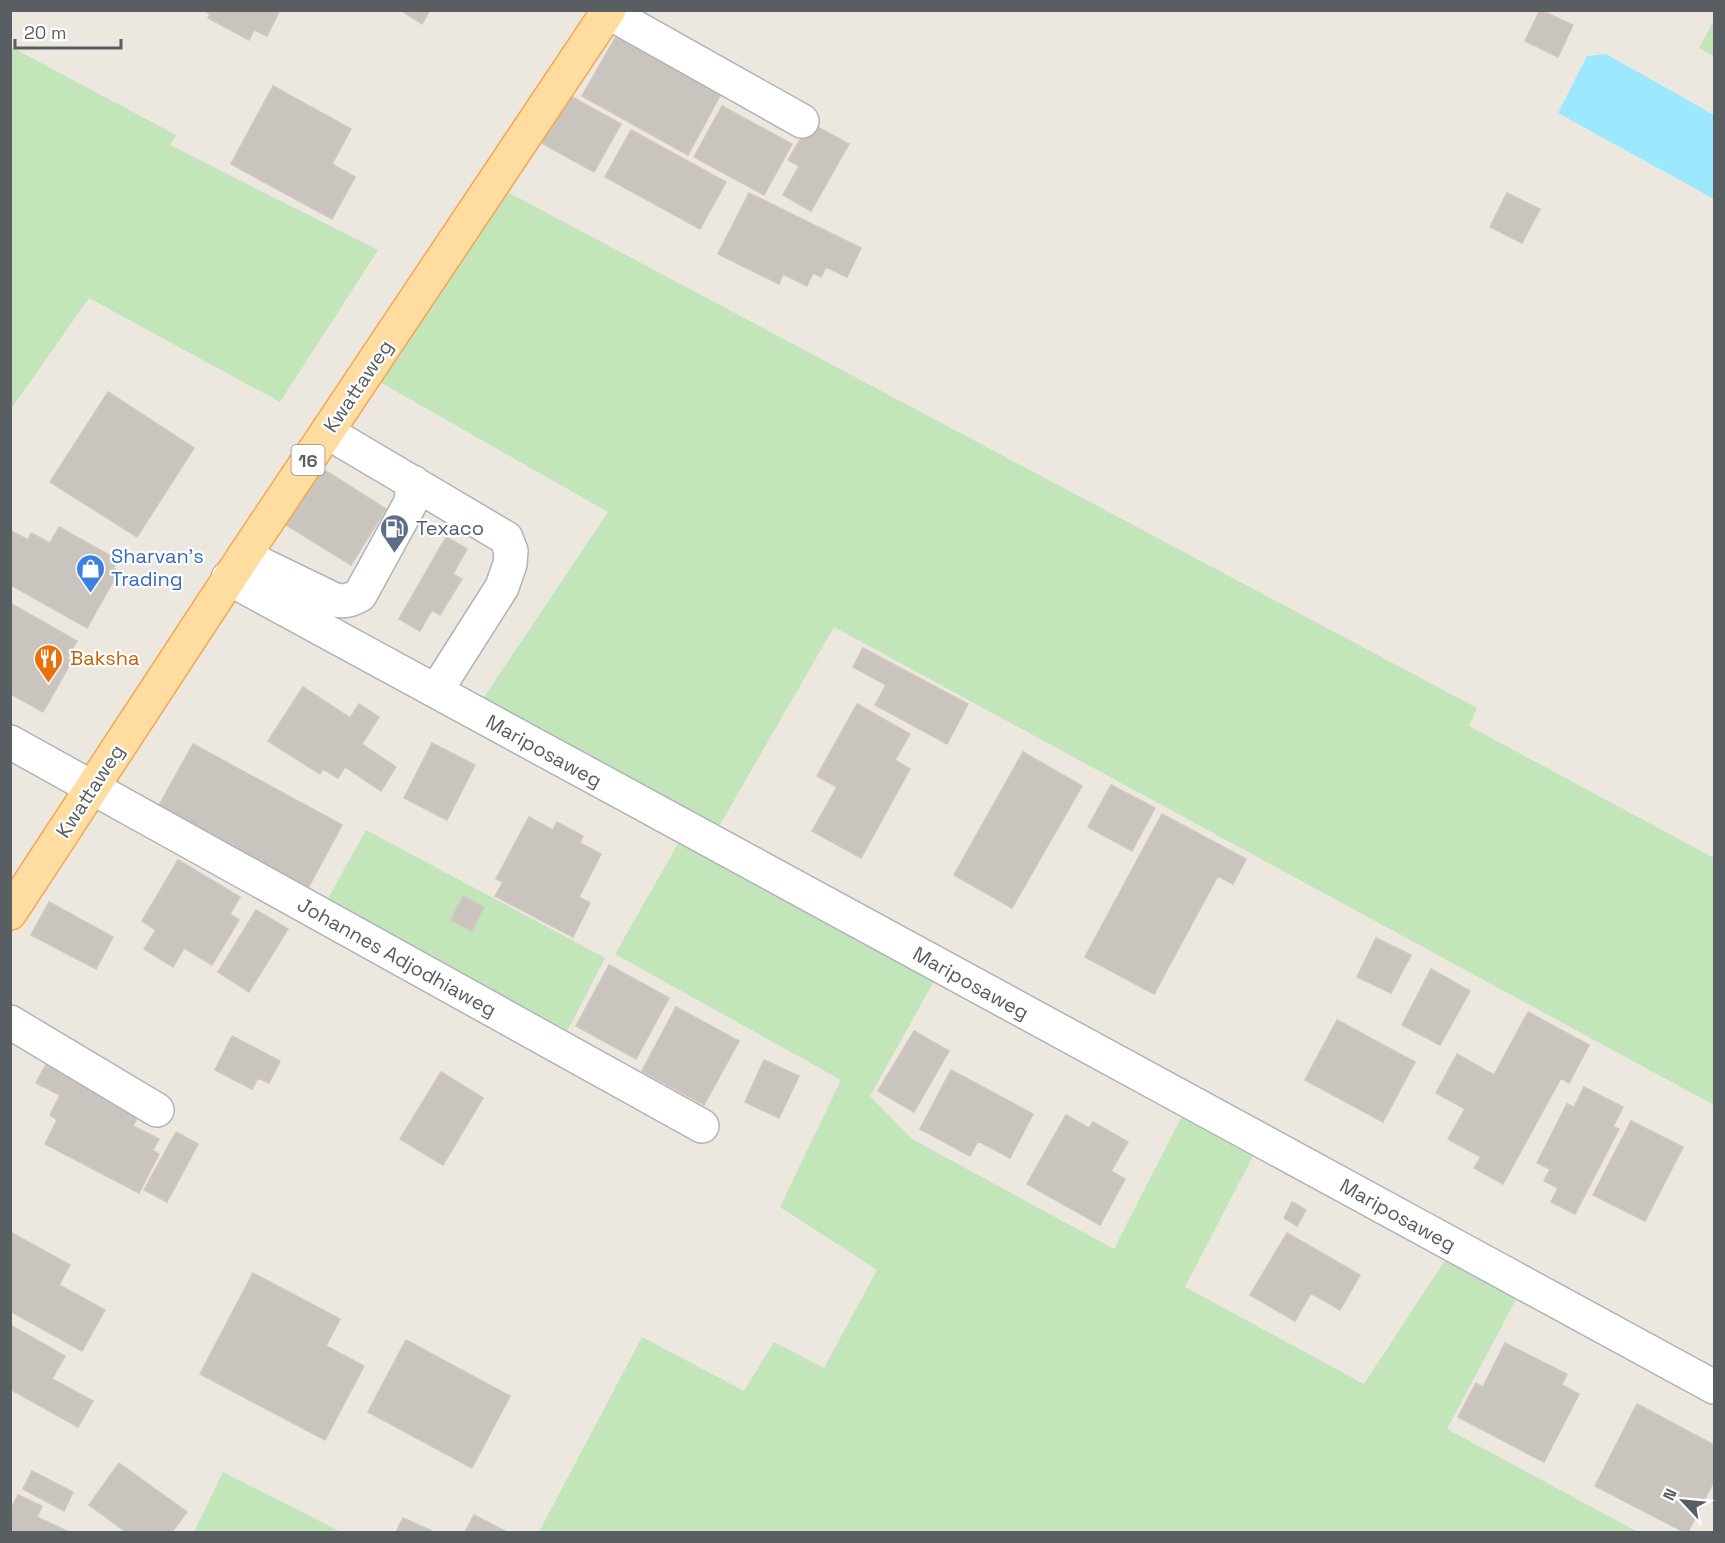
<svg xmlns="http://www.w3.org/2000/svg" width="1725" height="1543" font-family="'Space Grotesk',sans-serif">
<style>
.green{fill:#c2e5ba}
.water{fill:#9ce8ff}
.building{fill:#c9c4be;stroke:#d1c7bd;stroke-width:1.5}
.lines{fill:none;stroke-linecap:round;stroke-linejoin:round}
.minor-casing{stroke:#b0b4b8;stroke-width:36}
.major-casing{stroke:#f6a64e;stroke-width:36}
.minor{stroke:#fff;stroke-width:33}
.major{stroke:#ffdda1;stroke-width:33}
.labels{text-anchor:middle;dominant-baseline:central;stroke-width:4.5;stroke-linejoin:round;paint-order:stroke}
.shield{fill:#fff;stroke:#8a8e90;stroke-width:1.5}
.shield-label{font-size:18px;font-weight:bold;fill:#585e61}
.street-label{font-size:20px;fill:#585e61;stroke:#fff}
.service-label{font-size:20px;fill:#4e5e75;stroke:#fff;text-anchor:start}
.shop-label{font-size:20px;fill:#366cbe;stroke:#fff;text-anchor:start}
.food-label{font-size:20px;fill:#c56008;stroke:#fff;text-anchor:start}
</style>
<rect width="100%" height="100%" fill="#ece7df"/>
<path class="green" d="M 1714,20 L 1714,56 L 1699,48 Z
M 11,47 L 176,135 L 170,145 L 378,250 L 280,402 L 89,298 L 11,409 Z
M 500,188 L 1477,708 L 1469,726 L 1714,858 L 1714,1105 L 834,627 L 718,828 L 482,700 L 608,512 L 371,377 Z
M 366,830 L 605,958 L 564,1037 L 325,904 Z
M 679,842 L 934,981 L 870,1096 L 912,1139 L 1114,1249 L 1182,1116 L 1254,1154 L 1185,1287 L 1364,1384 L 1448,1256 L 1519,1294 L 1447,1429 L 1638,1532 L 539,1532 L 642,1337 L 744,1391 L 774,1342 L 824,1368 L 877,1270 L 780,1207 L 841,1080 L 615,954 Z
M 223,1472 L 341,1532 L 194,1532 Z"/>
<path class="water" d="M 1606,54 L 1714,115 L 1714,199 L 1558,113 L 1587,56 Z"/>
<path class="building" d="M 203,10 L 280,10 L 267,36 L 254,30 L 249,40 L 208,18 L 210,14 Z
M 400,10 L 430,10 L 422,24 Z
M 1540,10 L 1573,25 L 1558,57 L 1525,41 Z
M 618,33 L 722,92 L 688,155 L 582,96 Z
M 273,86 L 351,129 L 332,164 L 355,177 L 332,219 L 231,164 Z
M 565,93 L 621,124 L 594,172 L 538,141 Z
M 722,106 L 792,144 L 764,195 L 694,157 Z
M 810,123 L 849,144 L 811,211 L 783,195 L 799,166 L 788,160 Z
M 631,130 L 726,182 L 700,229 L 605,177 Z
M 749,193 L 861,248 L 847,277 L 826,267 L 821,277 L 813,273 L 807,286 L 783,274 L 779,284 L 718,254 Z
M 1507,193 L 1540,209 L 1522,243 L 1490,227 Z
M 108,392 L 194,448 L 137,537 L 50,482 Z
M 318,466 L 386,509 L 351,565 L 283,523 Z
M 59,527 L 118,560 L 113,568 L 119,571 L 87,628 L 11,585 L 10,586 L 10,530 L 28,540 L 31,533 L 50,543 Z
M 446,537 L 467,549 L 453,574 L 462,579 L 440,615 L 432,610 L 420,631 L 399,619 Z
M 10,603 L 77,641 L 67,659 L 72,661 L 43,712 L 11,694 L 10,695 Z
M 863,648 L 968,704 L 947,744 L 875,705 L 886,685 L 853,667 Z
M 303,687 L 350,718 L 359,704 L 379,717 L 362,744 L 396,767 L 381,791 L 345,767 L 338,778 L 323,769 L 320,774 L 268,741 Z
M 857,704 L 910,734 L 895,760 L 910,769 L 861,858 L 812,831 L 837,787 L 817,776 Z
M 432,743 L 475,765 L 447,820 L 404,798 Z
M 193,744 L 342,825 L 307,890 L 157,809 Z
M 1023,752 L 1082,786 L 1012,908 L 954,875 Z
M 1111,785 L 1155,808 L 1132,851 L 1088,827 Z
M 1162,814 L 1246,859 L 1233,884 L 1218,876 L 1154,994 L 1085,957 Z
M 529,817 L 553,830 L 557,822 L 583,836 L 580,843 L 601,854 L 579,897 L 590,903 L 573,937 L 495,896 L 503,882 L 496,879 Z
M 178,860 L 240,897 L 230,914 L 239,920 L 212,965 L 184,948 L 173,967 L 144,949 L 156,930 L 142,921 Z
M 463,896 L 484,907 L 472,931 L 451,920 Z
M 49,902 L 113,937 L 96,969 L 31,935 Z
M 256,910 L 288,929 L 249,992 L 218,972 Z
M 1376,938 L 1411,955 L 1391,993 L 1357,977 Z
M 609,965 L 669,998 L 636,1059 L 576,1026 Z
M 1431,969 L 1470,991 L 1440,1045 L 1402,1025 Z
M 676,1007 L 739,1041 L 704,1105 L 642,1071 Z
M 1528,1012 L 1589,1045 L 1569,1083 L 1561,1078 L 1503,1184 L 1474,1168 L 1481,1157 L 1448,1139 L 1465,1109 L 1436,1093 L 1457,1054 L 1494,1075 Z
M 1337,1020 L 1415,1062 L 1383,1122 L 1305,1080 Z
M 914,1031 L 949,1051 L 914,1112 L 878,1091 Z
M 232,1036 L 280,1061 L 269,1083 L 258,1078 L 252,1089 L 215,1070 Z
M 764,1060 L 799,1076 L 779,1118 L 745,1102 Z
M 48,1061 L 141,1110 L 133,1126 L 159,1139 L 153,1150 L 159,1154 L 139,1193 L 45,1144 L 57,1120 L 50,1115 L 60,1095 L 36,1083 Z
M 951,1070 L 1033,1114 L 1010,1158 L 978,1141 L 970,1156 L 920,1129 Z
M 441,1072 L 483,1098 L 443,1165 L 400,1139 Z
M 1584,1087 L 1623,1107 L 1613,1127 L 1619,1129 L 1575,1214 L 1551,1202 L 1558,1188 L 1544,1181 L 1550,1169 L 1537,1163 L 1567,1104 L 1574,1107 Z
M 1066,1115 L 1089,1128 L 1093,1122 L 1128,1142 L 1111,1171 L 1125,1179 L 1100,1225 L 1027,1184 Z
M 1631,1121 L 1683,1147 L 1645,1221 L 1593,1195 Z
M 176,1132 L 198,1144 L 167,1202 L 144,1190 Z
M 1292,1202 L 1306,1210 L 1297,1226 L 1284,1218 Z
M 10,1232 L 70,1265 L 59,1285 L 105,1310 L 82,1351 L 10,1311 Z
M 1287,1233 L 1360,1275 L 1340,1310 L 1311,1293 L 1295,1321 L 1250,1295 Z
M 253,1273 L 340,1319 L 326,1346 L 364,1366 L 325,1440 L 200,1374 Z
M 10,1325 L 65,1356 L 52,1379 L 93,1401 L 78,1427 L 10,1389 Z
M 406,1340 L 510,1396 L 472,1468 L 368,1412 Z
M 1505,1343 L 1567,1374 L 1562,1385 L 1579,1394 L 1544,1462 L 1458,1417 L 1476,1383 L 1483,1387 Z
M 1637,1404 L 1714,1445 L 1714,1481 L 1688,1532 L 1684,1532 L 1595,1486 Z
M 119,1463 L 187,1512 L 172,1532 L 126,1532 L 89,1505 Z
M 32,1471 L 73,1492 L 64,1511 L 23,1489 Z
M 18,1495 L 42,1506 L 37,1517 L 69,1532 L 10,1532 L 10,1511 Z
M 474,1515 L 507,1532 L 465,1532 Z
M 403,1518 L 434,1532 L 396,1532 Z"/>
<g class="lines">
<defs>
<path id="minor" d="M 608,12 L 802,121
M 327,432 L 506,538 L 511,551 L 510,564 L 502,587 L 436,691
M 244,556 L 335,600 C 345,602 351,600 360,595 L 411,502 L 413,482
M 228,578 L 1714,1387
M 10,742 L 702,1126
M 10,1022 L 157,1110"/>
<path id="major" d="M 10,913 L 244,556 L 609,10"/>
</defs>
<use href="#minor" class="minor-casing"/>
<use href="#major" class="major-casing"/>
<use href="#minor" class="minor"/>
<use href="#major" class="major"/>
</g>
<defs>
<symbol id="fuel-pin" viewBox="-11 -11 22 30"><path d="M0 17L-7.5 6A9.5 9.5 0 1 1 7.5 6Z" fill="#5c6f8a" stroke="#fff"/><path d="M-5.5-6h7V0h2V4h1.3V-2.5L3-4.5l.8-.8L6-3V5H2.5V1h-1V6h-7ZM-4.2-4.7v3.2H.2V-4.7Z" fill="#fff"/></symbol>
<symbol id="shop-pin" viewBox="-11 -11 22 30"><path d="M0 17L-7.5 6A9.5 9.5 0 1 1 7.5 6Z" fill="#3f7fe0" stroke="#fff"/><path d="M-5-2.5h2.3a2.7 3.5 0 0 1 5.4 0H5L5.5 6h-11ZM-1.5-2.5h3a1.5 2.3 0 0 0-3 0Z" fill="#fff"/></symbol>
<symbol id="restaurant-pin" viewBox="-11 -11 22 30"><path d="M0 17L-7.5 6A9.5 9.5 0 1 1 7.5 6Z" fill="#e8710a" stroke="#fff"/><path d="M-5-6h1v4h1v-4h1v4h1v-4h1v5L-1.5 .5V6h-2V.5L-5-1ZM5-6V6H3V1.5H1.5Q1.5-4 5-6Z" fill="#fff"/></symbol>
</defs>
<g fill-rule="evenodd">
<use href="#fuel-pin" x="378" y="512" width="33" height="45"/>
<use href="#shop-pin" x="74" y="552" width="33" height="45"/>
<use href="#restaurant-pin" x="32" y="642" width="33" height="45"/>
</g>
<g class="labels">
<rect class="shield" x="291.5" y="445" width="33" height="30" rx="4.5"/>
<g class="shield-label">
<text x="308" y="460">16</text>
</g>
<g class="street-label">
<text transform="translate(358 386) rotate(-56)">Kwattaweg</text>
<text transform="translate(544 751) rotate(29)">Mariposaweg</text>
<text transform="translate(90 791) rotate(-57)">Kwattaweg</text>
<text transform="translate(397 957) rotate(29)">Johannes Adjodhiaweg</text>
<text transform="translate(971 983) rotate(29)">Mariposaweg</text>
<text transform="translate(1398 1215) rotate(29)">Mariposaweg</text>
</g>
<g class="service-label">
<text x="416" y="528">Texaco</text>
</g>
<g class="shop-label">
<text x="111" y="556">Sharvan's<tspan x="111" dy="23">Trading</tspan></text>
</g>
<g class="food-label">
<text x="70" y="658">Baksha</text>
</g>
</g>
<rect width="1725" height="1543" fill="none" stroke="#585e61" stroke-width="24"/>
<g transform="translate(1683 1501) rotate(296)" stroke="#ffffff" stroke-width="4.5" paint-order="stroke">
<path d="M0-4.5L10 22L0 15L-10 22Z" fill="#585e61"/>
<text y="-9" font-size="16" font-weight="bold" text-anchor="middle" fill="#585e61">N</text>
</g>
<path d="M15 39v9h106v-9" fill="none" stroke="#585e61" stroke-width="3"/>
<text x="24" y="39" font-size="18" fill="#585e61" stroke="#ffffff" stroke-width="4.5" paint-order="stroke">20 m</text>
</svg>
